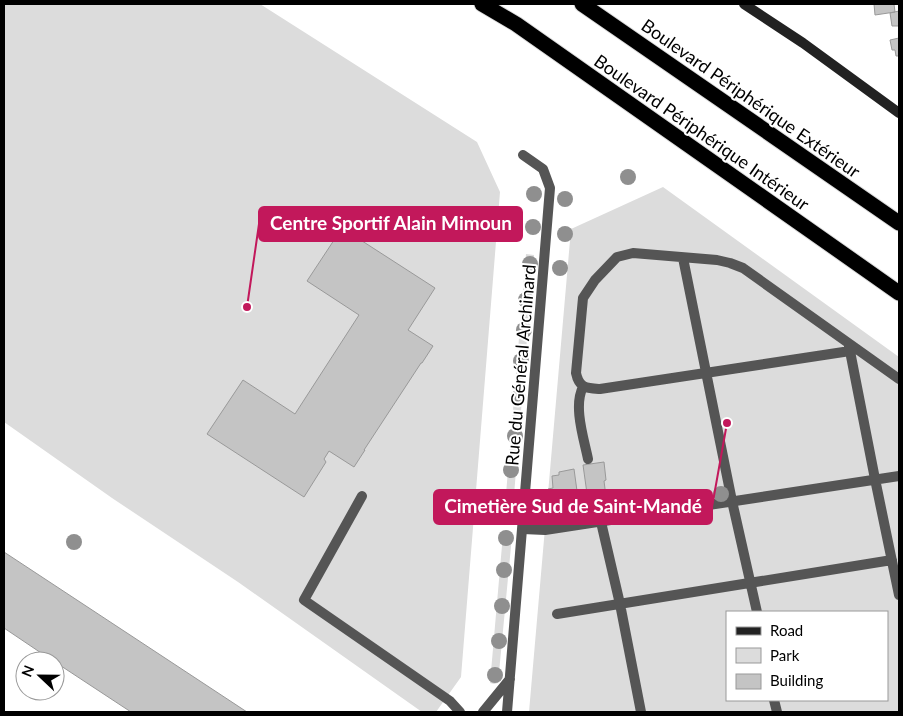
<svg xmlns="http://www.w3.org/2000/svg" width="903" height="716" font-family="Lato,sans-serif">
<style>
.green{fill:#dcdcdc;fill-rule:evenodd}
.building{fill:#c4c4c4;stroke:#999}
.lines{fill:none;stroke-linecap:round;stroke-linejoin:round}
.highway-casing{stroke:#dbdbdb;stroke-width:17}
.lane{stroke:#555;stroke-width:10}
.street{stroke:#555;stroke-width:10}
.secondary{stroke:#222;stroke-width:10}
.highway{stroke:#000;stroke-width:15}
.tree{fill:#8f8f8f}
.labels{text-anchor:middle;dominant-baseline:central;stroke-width:4;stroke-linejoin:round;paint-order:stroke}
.street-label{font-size:18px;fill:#000;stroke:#fff}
.leader{fill:none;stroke:#c2185b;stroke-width:2}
.callout-dot{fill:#c2185b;stroke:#fff;stroke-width:2}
.callout{fill:#c2185b;stroke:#c2185b;stroke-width:2}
.callout-label{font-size:19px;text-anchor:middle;font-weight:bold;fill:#fff}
</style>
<rect width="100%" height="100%" fill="#fff"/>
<path class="green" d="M 4,4 L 260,4 L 477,142 L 500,192 L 461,677 L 436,712 L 422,712 L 238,582 L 112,498 L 4,422 Z
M 663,187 L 899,357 L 899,712 L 529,712 L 571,229 ZM 727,612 L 887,612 L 887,700 L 727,700 Z
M 526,254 L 534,255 L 513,507 L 509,508 L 505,506 Z
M 508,532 L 512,536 L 498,683 L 494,684 L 490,683 L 503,534 Z"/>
<path class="building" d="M 874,4 L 894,4 L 895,12 L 875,15 Z
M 899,11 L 899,26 L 892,26 L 890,13 Z
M 899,38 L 899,56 L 896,56 L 895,50 L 892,50 L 890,40 Z
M 342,228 L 435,288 L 408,330 L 433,346 L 422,363 L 421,363 L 364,450 L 365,450 L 354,467 L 329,451 L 324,459 L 326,462 L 304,497 L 207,434 L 243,380 L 295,414 L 359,315 L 307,281 Z
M 604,462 L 606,480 L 604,481 L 608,512 L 590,515 L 583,465 Z
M 574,469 L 580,513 L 553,516 L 552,510 L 546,510 L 548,489 L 553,488 L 552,476 L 559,475 L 559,472 Z
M 4,552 L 247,712 L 131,712 L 55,662 L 55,661 L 53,661 L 4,628 Z"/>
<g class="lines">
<defs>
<path id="highway" d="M 482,4 L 516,24 L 899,293
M 582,4 L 899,223"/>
</defs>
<use href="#highway" class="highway-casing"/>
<path class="lane" d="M 683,258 L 732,501 L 757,612
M 849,346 L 875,479 L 899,595
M 850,351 L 600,389 C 586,388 579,388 576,373 L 583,298 L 595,280 L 617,257 L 633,253 L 717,260 L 730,263 L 743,268 L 899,379
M 583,387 C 573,406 584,439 588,459
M 362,496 L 304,600 L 450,701 L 460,712
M 601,522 L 620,604 L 641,712
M 523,529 L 545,530 L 899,476
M 557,614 L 892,560
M 774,700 L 777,712"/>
<path class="street" d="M 483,712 L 510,679
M 507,712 L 550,188 L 543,169 L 523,155"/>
<path class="secondary" d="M 744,4 L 803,43 L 899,113"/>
<use href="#highway" class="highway"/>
</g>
<g class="tree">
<circle cx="628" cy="177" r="8"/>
<circle cx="534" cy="194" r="8"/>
<circle cx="565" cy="199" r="8"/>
<circle cx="533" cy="227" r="8"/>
<circle cx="565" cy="234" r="8"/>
<circle cx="530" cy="264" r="8"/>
<circle cx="560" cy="268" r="8"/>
<circle cx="526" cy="300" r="8"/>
<circle cx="524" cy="330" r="8"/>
<circle cx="521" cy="361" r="8"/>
<circle cx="518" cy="398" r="8"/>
<circle cx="515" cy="436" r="8"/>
<circle cx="511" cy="470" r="8"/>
<circle cx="721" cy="494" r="8"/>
<circle cx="506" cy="538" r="8"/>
<circle cx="74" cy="542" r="8"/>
<circle cx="504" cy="570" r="8"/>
<circle cx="502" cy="606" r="8"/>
<circle cx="499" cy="641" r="8"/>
<circle cx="495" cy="675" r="8"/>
</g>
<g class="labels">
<g class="street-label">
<text transform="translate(751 98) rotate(35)">Boulevard Périphérique Extérieur</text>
<text transform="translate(702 132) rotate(35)">Boulevard Périphérique Intérieur</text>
<text transform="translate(520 365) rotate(-85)">Rue du Général Archinard</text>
</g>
</g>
<path class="leader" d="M247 307L259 224M727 423L712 507"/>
<g class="callout-dot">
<circle cx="247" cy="307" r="5"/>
<circle cx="727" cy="423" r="5"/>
</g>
<g class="callout">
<rect x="259" y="207" width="263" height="34" rx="5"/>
<rect x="434" y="490" width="278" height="34" rx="5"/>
</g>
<g class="callout-label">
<text x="391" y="230">Centre Sportif Alain Mimoun</text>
<text x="573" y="513">Cimetière Sud de Saint-Mandé</text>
</g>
<rect width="903" height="716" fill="none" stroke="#000000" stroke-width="10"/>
<rect x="726" y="611" width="162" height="90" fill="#ffffff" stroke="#999999"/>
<rect x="736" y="627" width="25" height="8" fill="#222222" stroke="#999999"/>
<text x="770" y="636" font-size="15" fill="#000000">Road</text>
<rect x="736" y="648" width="25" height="15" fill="#dcdcdc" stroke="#999999"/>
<text x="770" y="661" font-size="15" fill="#000000">Park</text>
<rect x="736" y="674" width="25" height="15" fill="#c4c4c4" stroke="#999999"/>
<text x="770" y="686" font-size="15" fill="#000000">Building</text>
<g transform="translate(40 676) rotate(292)"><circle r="24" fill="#ffffff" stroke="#999999"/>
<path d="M0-4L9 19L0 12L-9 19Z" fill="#000000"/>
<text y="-8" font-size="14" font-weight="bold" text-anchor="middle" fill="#000000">N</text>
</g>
</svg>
